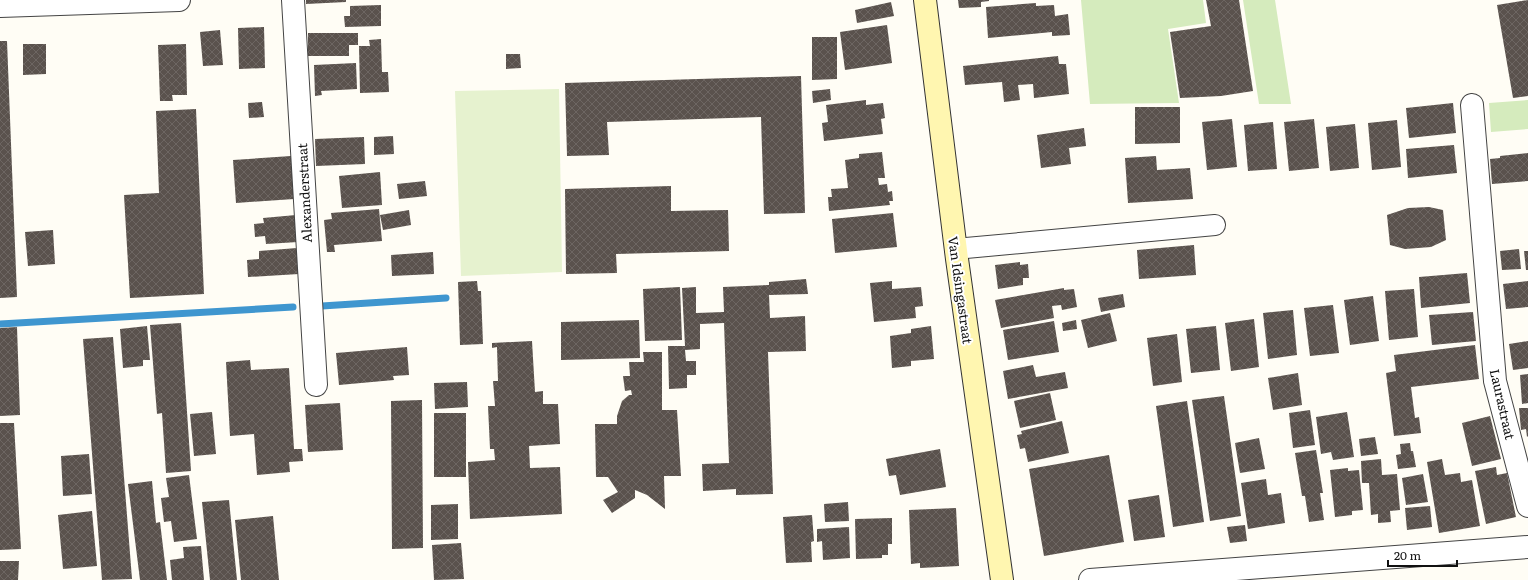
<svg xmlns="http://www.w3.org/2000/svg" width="1528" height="580" font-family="Literata,serif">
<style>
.green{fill:#d5ebbd}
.pitch{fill:#e6f2cf}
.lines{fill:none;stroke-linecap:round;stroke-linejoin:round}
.stream{stroke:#3f96cf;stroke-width:7}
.building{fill:url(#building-cross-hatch)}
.pedestrian-casing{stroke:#444;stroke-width:22}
.minor-casing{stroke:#444;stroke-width:24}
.secondary-casing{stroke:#333;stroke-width:24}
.pedestrian{stroke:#fff;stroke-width:20}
.minor{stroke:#fff;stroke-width:22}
.secondary{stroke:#fff6b0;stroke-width:22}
.labels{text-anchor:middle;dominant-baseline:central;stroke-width:4;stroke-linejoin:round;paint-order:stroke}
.street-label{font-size:13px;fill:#111;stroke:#fff}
</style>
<defs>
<pattern id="building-cross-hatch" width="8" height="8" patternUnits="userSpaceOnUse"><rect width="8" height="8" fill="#5a524d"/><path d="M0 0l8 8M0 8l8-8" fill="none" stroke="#6d6662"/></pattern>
</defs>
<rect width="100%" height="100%" fill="#fffdf5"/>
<path class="green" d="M 1081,0 L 1203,0 L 1206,23 L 1168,29 L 1179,103 L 1090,104 Z
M 1243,0 L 1275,0 L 1291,104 L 1259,104 Z
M 1528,100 L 1528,129 L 1491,132 L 1489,103 Z"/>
<path class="pitch" d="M 559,89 L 562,272 L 461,276 L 455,91 Z"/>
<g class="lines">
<path class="stream" d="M 322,306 L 446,298
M 0,324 L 293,307"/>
</g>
<path class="building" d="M 306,0 L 346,0 L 346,2 L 306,4 Z
M 958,0 L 989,0 L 989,1 L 981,2 L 981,7 L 959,8 Z
M 1206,0 L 1239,0 L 1253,91 L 1221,96 L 1180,98 L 1170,32 L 1211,26 Z
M 1528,0 L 1528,96 L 1513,98 L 1497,5 Z
M 891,2 L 894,16 L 857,23 L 855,10 Z
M 1036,3 L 1036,6 L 1054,5 L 1055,16 L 1068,14 L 1070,35 L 1052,36 L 1052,32 L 988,38 L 986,7 Z
M 381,5 L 381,26 L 345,27 L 344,16 L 350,16 L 350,6 Z
M 887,25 L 892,63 L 845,70 L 840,32 Z
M 264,27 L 265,68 L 239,69 L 238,28 Z
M 220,30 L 223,65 L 203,66 L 200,32 Z
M 308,33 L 358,33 L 358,45 L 349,45 L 349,56 L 308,56 Z
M 812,37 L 837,37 L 837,79 L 812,80 Z
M 381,39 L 382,72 L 388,72 L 389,92 L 360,93 L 359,46 L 370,46 L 369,40 Z
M 0,41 L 7,41 L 17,297 L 0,298 Z
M 23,44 L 46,44 L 46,74 L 23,75 Z
M 186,44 L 187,95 L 172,95 L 173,101 L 160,101 L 158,45 Z
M 506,54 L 520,54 L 521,68 L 506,69 Z
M 1058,56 L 1059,64 L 1066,64 L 1069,94 L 1034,98 L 1033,84 L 1018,85 L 1020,100 L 1004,102 L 1002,82 L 965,85 L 963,66 Z
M 356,63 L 357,89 L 321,91 L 322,95 L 315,96 L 314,65 Z
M 801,76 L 805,213 L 764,214 L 761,117 L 607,122 L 609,155 L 567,156 L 565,83 Z
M 830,89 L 831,100 L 813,103 L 812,91 Z
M 866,100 L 866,105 L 883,103 L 885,118 L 881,119 L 883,134 L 824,141 L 822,123 L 828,122 L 826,105 Z
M 262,102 L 264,117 L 249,118 L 248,103 Z
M 1453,103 L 1456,133 L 1409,138 L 1406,108 Z
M 1135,107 L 1180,107 L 1180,143 L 1135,144 Z
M 196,109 L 204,294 L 130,298 L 124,195 L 159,193 L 156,111 Z
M 1232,119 L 1237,167 L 1207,170 L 1202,122 Z
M 1314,119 L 1319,168 L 1289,171 L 1284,122 Z
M 1397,120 L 1401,167 L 1372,170 L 1368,123 Z
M 1273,122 L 1277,169 L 1248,171 L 1244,125 Z
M 1355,124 L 1359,168 L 1330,171 L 1326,127 Z
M 1084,128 L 1086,146 L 1069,148 L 1071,164 L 1041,168 L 1037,135 Z
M 393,136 L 394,154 L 374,155 L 374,137 Z
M 364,137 L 365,164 L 316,166 L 315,139 Z
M 1454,145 L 1457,173 L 1408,178 L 1406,149 Z
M 882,152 L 885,178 L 878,178 L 879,185 L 887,184 L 888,192 L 892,191 L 893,201 L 889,201 L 890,205 L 829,211 L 828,197 L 832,197 L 831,189 L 848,188 L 845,160 L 859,158 L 859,154 Z
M 1528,153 L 1528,181 L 1492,184 L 1490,159 L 1500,158 L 1500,156 Z
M 291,156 L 294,199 L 236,203 L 233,160 Z
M 1156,156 L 1157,170 L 1190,168 L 1193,199 L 1128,203 L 1125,158 Z
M 380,172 L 382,205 L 342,208 L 339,176 Z
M 425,181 L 427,196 L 399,199 L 397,184 Z
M 671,186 L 671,211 L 728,210 L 729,251 L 616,254 L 617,273 L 566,274 L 565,189 Z
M 1429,207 L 1443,210 L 1446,240 L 1431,247 L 1405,249 L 1390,245 L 1387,215 L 1408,208 Z
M 379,209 L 382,241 L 334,245 L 335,252 L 327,252 L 324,220 L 332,219 L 331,213 Z
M 409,210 L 411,225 L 383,230 L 380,215 Z
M 893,213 L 897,247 L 835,253 L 832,219 Z
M 296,215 L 298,242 L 266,244 L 265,236 L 255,237 L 254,224 L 264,223 L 263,218 Z
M 53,230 L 55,264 L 28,266 L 25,232 Z
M 1194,245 L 1196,275 L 1139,279 L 1137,250 Z
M 297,248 L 299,274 L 248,277 L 247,260 L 259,259 L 259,251 Z
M 1519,249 L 1521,269 L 1502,270 L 1500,251 Z
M 1524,251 L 1528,251 L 1528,270 L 1526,270 Z
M 433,252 L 434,274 L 392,276 L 391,255 Z
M 1020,262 L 1020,265 L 1028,264 L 1029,278 L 1023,278 L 1023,285 L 998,289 L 995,265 Z
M 1467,273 L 1470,303 L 1421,308 L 1419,277 Z
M 806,279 L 808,294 L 769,295 L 770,318 L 805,316 L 806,351 L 768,352 L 773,494 L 736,495 L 736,489 L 703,491 L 702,464 L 729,463 L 724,323 L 700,324 L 700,349 L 685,350 L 686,361 L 696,361 L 696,375 L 687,375 L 687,388 L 669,389 L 668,346 L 685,346 L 682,288 L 696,287 L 696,313 L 724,312 L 723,287 L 769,285 L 769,282 Z
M 477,281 L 478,291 L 481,291 L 483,344 L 460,345 L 458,282 Z
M 892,281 L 892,289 L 921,287 L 923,306 L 915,307 L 916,318 L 874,322 L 870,283 Z
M 1528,281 L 1528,307 L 1506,309 L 1503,284 Z
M 680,287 L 682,340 L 645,341 L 643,289 Z
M 1064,288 L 1064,290 L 1074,289 L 1077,307 L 1062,310 L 1061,305 L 1052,306 L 1054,318 L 1001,328 L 995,300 Z
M 1414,289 L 1418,337 L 1389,340 L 1385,291 Z
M 1123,294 L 1125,307 L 1101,312 L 1098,298 Z
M 1373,296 L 1379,341 L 1350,345 L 1344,300 Z
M 1333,305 L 1339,353 L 1310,356 L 1304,308 Z
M 1293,310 L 1297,355 L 1268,359 L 1263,313 Z
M 1473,312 L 1476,341 L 1432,345 L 1429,315 Z
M 1110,313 L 1117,341 L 1088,348 L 1081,320 Z
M 1254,319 L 1259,367 L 1231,371 L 1225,323 Z
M 639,320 L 640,358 L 561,360 L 561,322 Z
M 1076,320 L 1077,329 L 1063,331 L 1062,323 Z
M 1054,321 L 1059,352 L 1008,360 L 1003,330 Z
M 181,323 L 191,471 L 166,473 L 162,413 L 157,414 L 150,325 Z
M 147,326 L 150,360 L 143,360 L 143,366 L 123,368 L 120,329 Z
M 931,326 L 934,359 L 911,361 L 911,366 L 892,368 L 890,336 L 911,333 L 911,329 Z
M 1216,326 L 1220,370 L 1191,373 L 1186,329 Z
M 17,327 L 20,415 L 0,416 L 0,328 Z
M 1177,334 L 1182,382 L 1153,386 L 1147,338 Z
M 113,337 L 132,579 L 102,580 L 83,339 Z
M 532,341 L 535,392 L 543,391 L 543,404 L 558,404 L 560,444 L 529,446 L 530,468 L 560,467 L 562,514 L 470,519 L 468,462 L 495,460 L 494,449 L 490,449 L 488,406 L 495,406 L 493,381 L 498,381 L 497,347 L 492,348 L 492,343 Z
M 1528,341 L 1528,368 L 1513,370 L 1509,344 Z
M 1475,345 L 1479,379 L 1411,387 L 1415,418 L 1419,417 L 1421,433 L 1394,436 L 1386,373 L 1396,371 L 1394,355 Z
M 407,347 L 409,375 L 393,376 L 394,380 L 339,385 L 336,353 Z
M 643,352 L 662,352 L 662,410 L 677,410 L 681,476 L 664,476 L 665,509 L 647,495 L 635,490 L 635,498 L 612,513 L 603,500 L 618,492 L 608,477 L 596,477 L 595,424 L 617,424 L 617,416 L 622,401 L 629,395 L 632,395 L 631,390 L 625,391 L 623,376 L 630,376 L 629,362 L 644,362 Z
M 250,360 L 251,370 L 289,368 L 294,449 L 302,449 L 303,461 L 289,462 L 290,472 L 257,475 L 254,434 L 230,436 L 226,362 Z
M 1033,365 L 1036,377 L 1065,372 L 1068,388 L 1008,399 L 1003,371 Z
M 1298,373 L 1302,405 L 1273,410 L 1268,378 Z
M 1528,374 L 1528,403 L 1522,404 L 1520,375 Z
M 467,382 L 468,407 L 435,409 L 434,383 Z
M 1050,393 L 1056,420 L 1020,428 L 1014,401 Z
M 1224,396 L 1241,516 L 1210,521 L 1192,400 Z
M 422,400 L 423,548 L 392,549 L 391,401 Z
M 1187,401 L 1204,522 L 1173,527 L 1156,406 Z
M 340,403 L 343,450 L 308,452 L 305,405 Z
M 1519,408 L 1528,408 L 1528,436 L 1527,437 L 1526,429 L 1521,430 Z
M 1310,410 L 1315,445 L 1293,448 L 1289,413 Z
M 212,412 L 216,454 L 194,456 L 190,414 Z
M 1347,412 L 1354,457 L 1333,460 L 1331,452 L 1321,454 L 1316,417 Z
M 434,413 L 466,413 L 466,477 L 434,477 Z
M 1490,416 L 1501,459 L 1472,466 L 1462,423 Z
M 1062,421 L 1069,453 L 1028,462 L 1025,448 L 1020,449 L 1017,435 L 1022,434 L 1021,431 Z
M 0,423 L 14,423 L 21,549 L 0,550 Z
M 1375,437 L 1378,454 L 1361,456 L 1359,439 Z
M 1259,438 L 1265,469 L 1240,473 L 1235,443 Z
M 1410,443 L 1411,451 L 1413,451 L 1416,467 L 1398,469 L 1396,455 L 1401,454 L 1400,444 Z
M 940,449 L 946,487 L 900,495 L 896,475 L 889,476 L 886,459 Z
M 1316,450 L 1323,493 L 1320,493 L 1324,520 L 1309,522 L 1305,496 L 1302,496 L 1295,453 Z
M 89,454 L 92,494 L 63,496 L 61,456 Z
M 1109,455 L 1124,542 L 1044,556 L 1029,469 Z
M 1381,459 L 1382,475 L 1397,474 L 1400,510 L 1390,511 L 1391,522 L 1378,523 L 1378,514 L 1371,515 L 1369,483 L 1362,483 L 1361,461 Z
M 1442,459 L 1445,475 L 1460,473 L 1461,482 L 1472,480 L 1480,526 L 1439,533 L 1427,462 Z
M 1496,467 L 1497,475 L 1507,473 L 1516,517 L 1486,524 L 1475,471 Z
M 1348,468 L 1348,471 L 1359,470 L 1363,510 L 1352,511 L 1352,515 L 1335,517 L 1330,470 Z
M 1423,474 L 1428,502 L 1406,505 L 1402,478 Z
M 189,475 L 197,539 L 174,542 L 171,521 L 164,522 L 161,498 L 169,497 L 166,478 Z
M 1266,479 L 1268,495 L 1281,493 L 1285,523 L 1248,529 L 1241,483 Z
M 152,481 L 156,523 L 160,522 L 167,580 L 140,580 L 128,484 Z
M 1159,495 L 1165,537 L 1134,541 L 1128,500 Z
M 229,500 L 237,580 L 210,580 L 202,502 Z
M 848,502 L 849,521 L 825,522 L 824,504 Z
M 458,504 L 458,539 L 431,540 L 431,505 Z
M 1430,506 L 1432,527 L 1407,530 L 1405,508 Z
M 956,508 L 959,566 L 920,568 L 920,563 L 911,564 L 909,510 Z
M 92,511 L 97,566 L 63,569 L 58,515 Z
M 812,515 L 814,541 L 811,542 L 812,562 L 786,563 L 783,517 Z
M 273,516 L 279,580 L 241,580 L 235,520 Z
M 892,518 L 892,544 L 888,544 L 888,555 L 882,555 L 882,558 L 856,559 L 855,519 Z
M 1245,525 L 1247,541 L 1230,543 L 1227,527 Z
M 849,527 L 850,558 L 823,560 L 822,541 L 817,542 L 817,529 Z
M 461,543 L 464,579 L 434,580 L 432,545 Z
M 201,546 L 204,580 L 172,580 L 170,560 L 184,558 L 183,547 Z
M 0,561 L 19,561 L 18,580 L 0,580 Z"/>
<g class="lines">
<defs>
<path id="pedestrian" d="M 955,249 L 1215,225"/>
<path id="minor" d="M 293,0 L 316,385
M 0,6 L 179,0
M 1472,105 L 1495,381 L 1528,506
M 1090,580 L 1528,547"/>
<path id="secondary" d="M 925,0 L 957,259 L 1002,580"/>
</defs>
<use href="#pedestrian" class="pedestrian-casing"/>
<use href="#minor" class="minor-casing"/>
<use href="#secondary" class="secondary-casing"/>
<use href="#pedestrian" class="pedestrian"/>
<use href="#minor" class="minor"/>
<use href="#secondary" class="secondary"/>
</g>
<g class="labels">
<g class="street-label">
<text transform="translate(304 193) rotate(-93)">Alexanderstraat</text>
<text transform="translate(961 290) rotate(82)">Van Idsingastraat</text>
<text transform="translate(1503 404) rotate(77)">Laurastraat</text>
</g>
</g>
<path d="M1388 560v6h69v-6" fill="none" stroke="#111111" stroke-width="2"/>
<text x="1394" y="560" font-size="12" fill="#111111" stroke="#ffffff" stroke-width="3" paint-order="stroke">20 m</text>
</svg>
